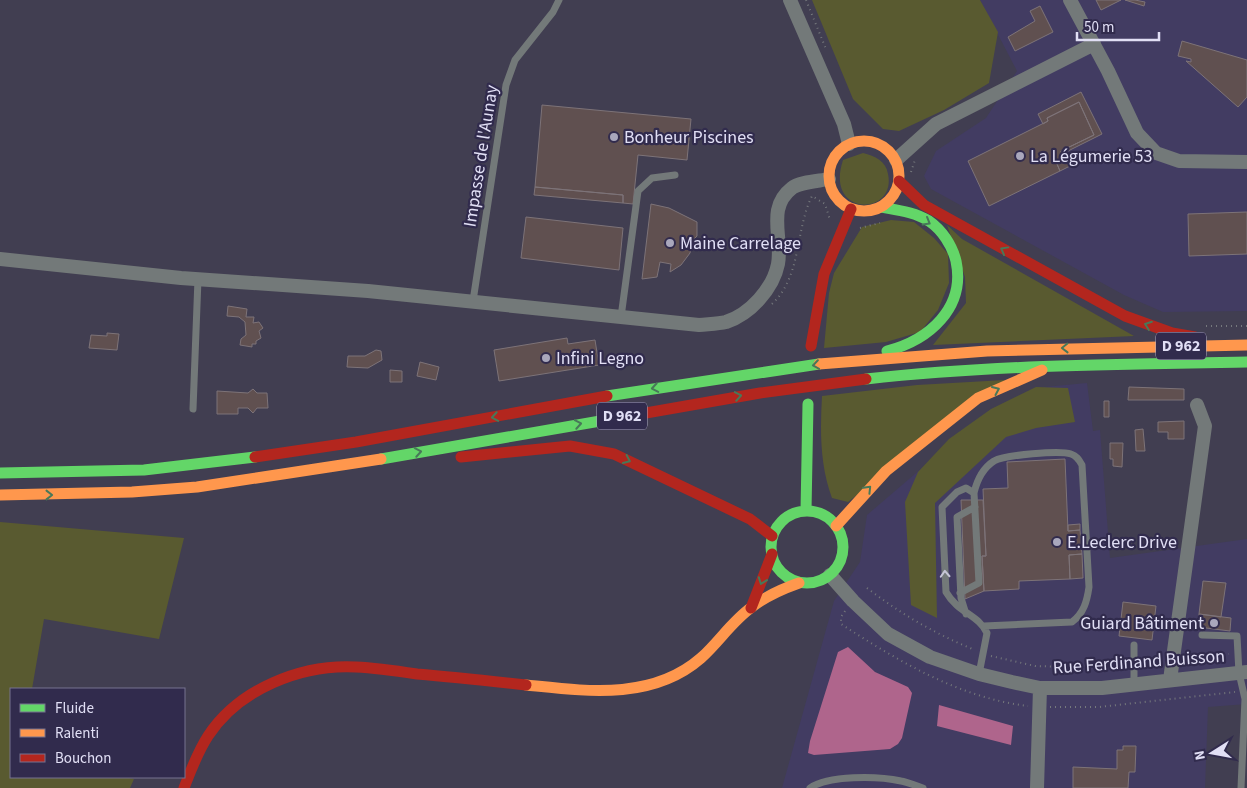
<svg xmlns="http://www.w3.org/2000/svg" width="1247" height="788" font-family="'Source Sans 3',sans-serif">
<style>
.built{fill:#423c62}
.green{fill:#595a30}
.water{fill:#af658c}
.building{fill:#605050;stroke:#7d7378}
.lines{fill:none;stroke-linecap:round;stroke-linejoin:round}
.path{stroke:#75787c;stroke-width:2;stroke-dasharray:1 4;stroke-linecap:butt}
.lane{stroke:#737979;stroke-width:7}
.street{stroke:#737979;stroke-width:14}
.fast{stroke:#63d668;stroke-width:11}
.slow{stroke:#ff974d;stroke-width:11}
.jam{stroke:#b3261e;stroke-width:11}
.oneway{stroke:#487859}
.oneway2{stroke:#c6c6d6}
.poi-dot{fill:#a9a7bc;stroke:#312b4d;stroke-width:2}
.labels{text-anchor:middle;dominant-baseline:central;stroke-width:4.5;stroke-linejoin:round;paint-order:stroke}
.shield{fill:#312b4d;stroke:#aca9c3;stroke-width:1}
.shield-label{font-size:16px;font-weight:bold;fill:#e1dff5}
.poi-label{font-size:18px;fill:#e1dff5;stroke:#312b4d;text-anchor:start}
.street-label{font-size:18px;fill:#e1dff5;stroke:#312b4d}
</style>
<rect width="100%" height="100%" fill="#413e51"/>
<path class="built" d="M 980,0 L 1247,0 L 1247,311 L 1163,312 L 1124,295 L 931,189 L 924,176 L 936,151 L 986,118 L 1017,71 Z
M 1087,383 L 1093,431 L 1100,430 L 1110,558 L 1247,539 L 1247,704 L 1208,707 L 1205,788 L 782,788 L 834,601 L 860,562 L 867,515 L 991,409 L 1044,387 Z"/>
<path class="green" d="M 812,0 L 980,0 L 998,32 L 989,83 L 944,110 L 899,131 L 883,129 L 853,99 Z
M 863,153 C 875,156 886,161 888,174 C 897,216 824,218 843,160 Z
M 891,220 L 914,222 L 934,238 L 948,254 L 949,283 L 938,310 L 920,332 L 886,342 L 824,348 L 829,293 L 834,273 L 862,227 Z
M 947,225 L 962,239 L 1134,336 L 933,345 L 966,303 L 965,277 Z
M 1005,380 L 848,502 L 832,498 C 820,465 820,432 822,396 L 917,385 Z
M 1036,387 L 1068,388 L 1075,422 L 1036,428 L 1006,437 L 935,503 L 937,618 L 911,605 L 905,502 L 918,472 L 949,439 L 991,409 Z
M 0,522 L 184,538 L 159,639 L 44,619 L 32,689 L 11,689 L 11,777 L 124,777 L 134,779 L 130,788 L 0,788 Z"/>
<path class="water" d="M 848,647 L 875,672 L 908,687 L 912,693 L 902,738 L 898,744 L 890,749 L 814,755 L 808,753 L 810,741 L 838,652 Z
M 939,705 L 1013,726 L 1011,745 L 937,726 Z"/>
<path class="building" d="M 1096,0 L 1121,0 L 1101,10 Z
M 1125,0 L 1135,0 L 1145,2 L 1144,6 Z
M 1040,6 L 1053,32 L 1015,51 L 1008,37 L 1035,21 L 1030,11 Z
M 1182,41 L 1247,60 L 1247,97 L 1238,107 L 1186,61 L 1191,62 L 1191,59 L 1178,56 Z
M 1081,92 L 1102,134 L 1064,153 L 1070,166 L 1060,171 L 1057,164 L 1064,160 L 1061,151 L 1094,135 L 1079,102 L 1047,118 L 1048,121 L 1043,124 L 1038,114 Z
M 1079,102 L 1094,135 L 1061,151 L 1064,160 L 1057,164 L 1060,171 L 989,206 L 968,161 L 1048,121 L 1047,118 Z
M 542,105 L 691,119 L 687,160 L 638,155 L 633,204 L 623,203 L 623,195 L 535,187 Z
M 535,187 L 623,195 L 623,203 L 534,195 Z
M 651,204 L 669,208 L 697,222 L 697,236 L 693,240 L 690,253 L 681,265 L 670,272 L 671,264 L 660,262 L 657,277 L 642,279 Z
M 1247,212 L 1247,254 L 1189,256 L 1188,214 Z
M 526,217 L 623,228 L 619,270 L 521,258 Z
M 228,306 L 247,309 L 246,317 L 254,317 L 253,323 L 259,322 L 263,328 L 259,331 L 261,338 L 256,341 L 256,344 L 252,344 L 252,347 L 240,345 L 241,339 L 246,335 L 245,322 L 239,317 L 227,316 Z
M 107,333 L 119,334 L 117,350 L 89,348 L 91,335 L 107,336 Z
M 567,338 L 568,344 L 595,340 L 599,365 L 499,381 L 494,350 Z
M 376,350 L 381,351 L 382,360 L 368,368 L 347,367 L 348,356 L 365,356 Z
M 420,362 L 439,367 L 436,380 L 417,376 Z
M 390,370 L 402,371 L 402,382 L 390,382 Z
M 1129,387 L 1184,389 L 1184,400 L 1128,400 Z
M 253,389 L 257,393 L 267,393 L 268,408 L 257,408 L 253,413 L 248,408 L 238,408 L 238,414 L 217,414 L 217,391 L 248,393 Z
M 1104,401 L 1109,401 L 1109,417 L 1104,417 Z
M 1184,421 L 1184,439 L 1168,439 L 1168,432 L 1158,432 L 1158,422 Z
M 1143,429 L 1145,451 L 1136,451 L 1135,430 Z
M 1110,443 L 1123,443 L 1122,467 L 1113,466 L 1113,459 L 1110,459 Z
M 1065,459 L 1068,531 L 1080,530 L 1082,554 L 1069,555 L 1070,579 L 1019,581 L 1019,589 L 984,591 L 982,556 L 986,556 L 983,489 L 1008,488 L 1007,462 Z
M 961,500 L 983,500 L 986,556 L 982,556 L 984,591 L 965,599 Z
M 1080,524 L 1080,530 L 1068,531 L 1068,525 Z
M 1082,554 L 1083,578 L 1070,579 L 1069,555 Z
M 1203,581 L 1226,583 L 1221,617 L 1199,614 Z
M 1123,602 L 1156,606 L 1152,640 L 1119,636 Z
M 1199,614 L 1231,618 L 1230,631 L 1198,627 Z
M 1123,746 L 1136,746 L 1135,772 L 1129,772 L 1128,788 L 1073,788 L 1073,767 L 1117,769 L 1117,750 L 1123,750 Z"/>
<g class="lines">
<path class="path" d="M 806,0 L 826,49
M 911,172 L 915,160
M 860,228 L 880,223
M 772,304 C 802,276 795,230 812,196 L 825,204 L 830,220
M 1206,326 L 1247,326
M 867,588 C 901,614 935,634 975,650
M 845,611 L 841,617 L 841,624 C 898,661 960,698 1028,706
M 991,656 L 1035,666 L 1068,667 L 1125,663
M 1184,659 L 1229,654
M 1142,662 L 1160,661
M 1050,707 L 1099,707 L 1235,692"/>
<path class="lane" d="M 473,301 L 506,85 L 515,60 L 553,12 L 559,0
M 621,317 L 638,191 L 652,178 L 675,175
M 193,409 L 198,279
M 974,493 L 966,488 L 957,492 L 942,507 L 946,592 C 958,613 979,615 987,633 L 979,674
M 960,593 L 979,583 L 974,493 C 977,480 983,468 994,461 C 1005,455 1060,450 1071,454 C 1077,456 1079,460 1082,465 L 1089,587 C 1087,601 1084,613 1072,622 L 984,626
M 966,614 L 961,598 L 957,517 L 975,507
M 1202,635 L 1237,636 L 1239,673 L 1245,699 L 1241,788
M 1134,684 L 1134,645
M 810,788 C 828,775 878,776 901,781 C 908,782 916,786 923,788"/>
<path class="street" d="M 790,0 L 844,124 L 849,144
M 1070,0 L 1108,71 L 1137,133 L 1156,153 L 1179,161 L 1247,162
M 896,160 L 936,124 L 1094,44
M 0,259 L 181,278 L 368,291 L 699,325 C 708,324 718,324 726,322 C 750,314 773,289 778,264 C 783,237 766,208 792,188 C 799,182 819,181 829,179
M 830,575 L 853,601 L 888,634 L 930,657 L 979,674 L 1012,682 L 1040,688 L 1102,688 L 1247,672
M 1170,680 L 1205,426 L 1197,405
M 1037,788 L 1040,688"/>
<path class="fast" d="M 881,207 C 897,210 915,212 929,221 C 942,230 952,245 956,261 C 966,308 929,340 887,351
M 866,379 C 993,365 1119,364 1247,362
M 607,396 L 819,364
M 381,459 L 606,420
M 0,473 L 144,470 L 255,457
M 806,511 L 808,404
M771 547a36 36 0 1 1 72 0a36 36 0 1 1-72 0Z"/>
<path class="slow" d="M829 176a35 35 0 1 1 70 0a35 35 0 1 1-70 0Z
M 819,364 L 987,351 L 1247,345
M 0,495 L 132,492 L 197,487 L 381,459
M 836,526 L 886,471 L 978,398 L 1042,370
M 526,685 C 585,691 652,701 701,658 C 719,642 732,621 752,607 C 766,596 782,589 799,583"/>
<path class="jam" d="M 899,181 L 924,205 L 1125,316 L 1172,333 L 1195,337
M 811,346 L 824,274 L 851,209
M 606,420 L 760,393 L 866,379
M 255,457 L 356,442 L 607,396
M 461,457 L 570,446 L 614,454 L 750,519 L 772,536
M 751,608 L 772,554
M 184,788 C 191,770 197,753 208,736 C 239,689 301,664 356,667 C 376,668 397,671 417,674 C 453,677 490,681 526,685"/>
</g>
<defs><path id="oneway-chevron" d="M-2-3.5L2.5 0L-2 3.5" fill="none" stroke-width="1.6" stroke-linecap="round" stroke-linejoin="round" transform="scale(1.25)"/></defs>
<g class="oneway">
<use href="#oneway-chevron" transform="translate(927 222) rotate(30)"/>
<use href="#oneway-chevron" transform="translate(1004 250) rotate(-151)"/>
<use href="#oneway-chevron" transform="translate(1148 325) rotate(-160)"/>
<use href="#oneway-chevron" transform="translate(1065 348) rotate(179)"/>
<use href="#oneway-chevron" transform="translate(816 365) rotate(172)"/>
<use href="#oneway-chevron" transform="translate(655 388) rotate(170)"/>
<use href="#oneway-chevron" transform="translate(996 390) rotate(-24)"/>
<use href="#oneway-chevron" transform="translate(738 396) rotate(-10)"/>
<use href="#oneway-chevron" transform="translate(495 417) rotate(170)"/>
<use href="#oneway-chevron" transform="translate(578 424) rotate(-10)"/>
<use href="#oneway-chevron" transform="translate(418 452) rotate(-10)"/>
<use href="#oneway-chevron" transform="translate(627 460) rotate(25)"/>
<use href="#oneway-chevron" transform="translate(868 489) rotate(-46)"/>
<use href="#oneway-chevron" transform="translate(49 495)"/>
<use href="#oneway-chevron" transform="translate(762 581) rotate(110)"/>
</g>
<use class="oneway2" href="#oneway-chevron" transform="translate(945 574) rotate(-93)"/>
<g class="poi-dot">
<circle cx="614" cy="137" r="5"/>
<circle cx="1020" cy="156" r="5"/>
<circle cx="670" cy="243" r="5"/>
<circle cx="546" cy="358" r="5"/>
<circle cx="1057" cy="542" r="5"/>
<circle cx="1214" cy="623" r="5"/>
</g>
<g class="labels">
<g class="shield">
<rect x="1156" y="332.5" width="50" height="27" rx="4"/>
<rect x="597" y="402.5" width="50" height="27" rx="4"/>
</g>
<g class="shield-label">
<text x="1181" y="346">D 962</text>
<text x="622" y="416">D 962</text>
</g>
<g class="poi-label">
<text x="624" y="137">Bonheur Piscines</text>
<text x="1030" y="156">La Légumerie 53</text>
<text x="680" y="243">Maine Carrelage</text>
<text x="556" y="358">Infini Legno</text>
<text x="1067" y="542">E.Leclerc Drive</text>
<text x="1204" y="623" text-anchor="end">Guiard Bâtiment</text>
</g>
<g class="street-label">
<text transform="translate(481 156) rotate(-81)">Impasse de l'Aunay</text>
<text transform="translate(1139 662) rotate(-4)">Rue Ferdinand Buisson</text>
</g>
</g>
<rect x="10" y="688" width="175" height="90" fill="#312b4d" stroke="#777390"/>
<rect x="20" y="704" width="25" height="8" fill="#63d668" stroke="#777390"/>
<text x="55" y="713" font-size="15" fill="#e1dff5">Fluide</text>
<rect x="20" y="729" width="25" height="8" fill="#ff974d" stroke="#777390"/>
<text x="55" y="738" font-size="15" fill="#e1dff5">Ralenti</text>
<rect x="20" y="754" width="25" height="8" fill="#b3261e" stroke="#777390"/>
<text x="55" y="763" font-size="15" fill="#e1dff5">Bouchon</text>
<g transform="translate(1212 753) rotate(259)" stroke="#312b4d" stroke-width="4" paint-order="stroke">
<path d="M0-4L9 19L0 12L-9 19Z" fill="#e1dff5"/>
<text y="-8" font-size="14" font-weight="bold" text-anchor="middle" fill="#e1dff5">N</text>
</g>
<path d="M1077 32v8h82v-8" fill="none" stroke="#e1dff5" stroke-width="2.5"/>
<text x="1084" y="32" font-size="15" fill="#e1dff5" stroke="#312b4d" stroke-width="4" paint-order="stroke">50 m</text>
</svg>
